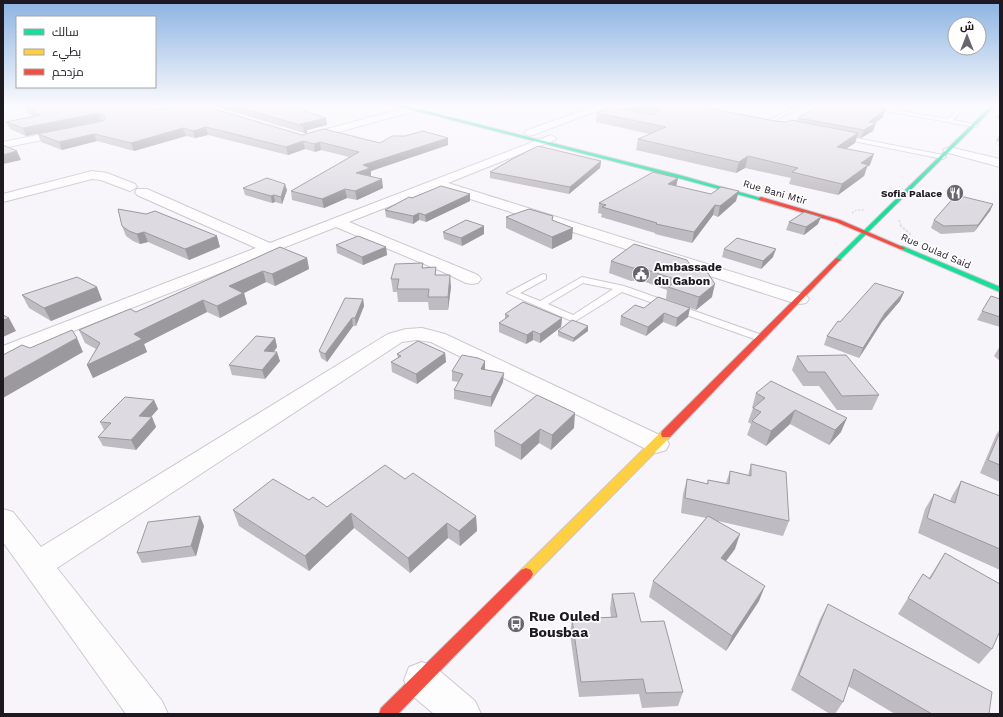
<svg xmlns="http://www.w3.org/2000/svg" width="1003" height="717" font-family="'Work Sans',Cairo,sans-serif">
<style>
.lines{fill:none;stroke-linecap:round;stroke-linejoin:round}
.lane-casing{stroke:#ccc8cf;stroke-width:2}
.street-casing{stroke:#ccc8cf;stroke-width:2}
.fast-casing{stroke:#ccc8cf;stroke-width:2}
.slow-casing{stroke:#ccc8cf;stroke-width:2}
.jam-casing{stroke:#ccc8cf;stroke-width:2}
.path-far1{stroke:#e0dfe1;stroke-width:1.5;stroke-dasharray:2 1.5;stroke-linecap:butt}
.path{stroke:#e0dfe1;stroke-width:2;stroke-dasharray:2.5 1.5;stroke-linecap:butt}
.lane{fill:#fefdfe;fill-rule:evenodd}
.street{fill:#fefdfe;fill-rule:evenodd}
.fast{fill:#16e098;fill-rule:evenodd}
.slow{fill:#ffcf43;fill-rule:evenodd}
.jam{fill:#f24e42;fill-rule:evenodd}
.wall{fill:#bfbbc2}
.shaded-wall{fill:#9b999e}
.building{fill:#dedae2;stroke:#9b999e}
.labels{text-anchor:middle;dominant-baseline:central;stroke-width:3.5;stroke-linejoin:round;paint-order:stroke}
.far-street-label{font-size:10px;fill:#1e1821;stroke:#fff}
.far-poi-label{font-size:10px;font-weight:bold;fill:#1e1821;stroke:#fff;text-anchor:end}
.poi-label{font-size:12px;font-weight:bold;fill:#1e1821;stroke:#fff;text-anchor:start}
.near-poi-label{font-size:14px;font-weight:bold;fill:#1e1821;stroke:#fff;text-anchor:start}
</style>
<rect width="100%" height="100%" fill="#f7f4fa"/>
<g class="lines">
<defs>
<path id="lane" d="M 797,106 L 803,106 L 772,122 L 779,124 L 779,126 L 764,123 Z
M 860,106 L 871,106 L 948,119 L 962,106 L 967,106 L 953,120 L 978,125 L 975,127 Z
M 841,135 L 943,155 L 946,157 L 943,159 L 839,138 Z
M 543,274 L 546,275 L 546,279 L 520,293 L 540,301 L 582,277 L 624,286 L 765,336 L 766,338 L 761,341 L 757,340 L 622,292 L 574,322 L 507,293 ZM 583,283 L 613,289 L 573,315 L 548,304 Z"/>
<path id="street" d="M 412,106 L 428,106 L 426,108 L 309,140 L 301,140 L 300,138 L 301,136 Z
M 596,106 L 610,106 L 533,135 L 529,136 L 524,133 L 525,131 Z
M 67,129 L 71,130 L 72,132 L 71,134 L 3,148 L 3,142 Z
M 551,135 L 556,138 L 555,140 L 448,183 L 806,295 L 809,299 L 806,303 L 800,304 L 794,303 L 436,188 L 349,222 L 478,275 L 481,279 L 478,283 L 472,284 L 466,283 L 441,271 L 336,227 L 3,359 L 3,346 L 256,248 L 137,195 L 135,192 L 137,189 L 147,189 L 270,243 Z
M 949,147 L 1000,159 L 1000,167 L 945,152 L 943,150 Z
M 92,171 L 107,173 L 135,184 L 137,187 L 130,191 L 101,180 L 92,179 L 3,202 L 3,194 Z
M 422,328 L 445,334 L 666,438 L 669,444 L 666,450 L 657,453 L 648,450 L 431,342 L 416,340 L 402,342 L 57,568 L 162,701 L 168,714 L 126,714 L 3,542 L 3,509 L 13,512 L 41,547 L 388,334 L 406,329 Z
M 422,662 L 435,667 L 475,701 L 481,714 L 434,714 L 409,693 L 404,680 L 409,667 Z"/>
<path id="fast" d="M 398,106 L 405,106 L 679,175 L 764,199 L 759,200 L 675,177 Z
M 991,106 L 995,106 L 839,261 L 835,261 L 835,259 Z
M 902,246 L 1000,287 L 1000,292 L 900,249 L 899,248 Z"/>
<path id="slow" d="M 666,430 L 670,431 L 671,434 L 670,437 L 531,578 L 526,580 L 521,578 L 519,574 L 521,570 L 662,431 Z"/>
<path id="jam" d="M 761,197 L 840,220 L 905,248 L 904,249 L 900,249 L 836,222 L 759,200 L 759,198 Z
M 837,258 L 841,260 L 839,261 L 670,437 L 662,437 L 661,434 L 662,431 L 835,259 Z
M 526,568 L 531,570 L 533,574 L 531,578 L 398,714 L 379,714 L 381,708 L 521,570 Z"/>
</defs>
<use href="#lane" class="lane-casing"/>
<use href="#street" class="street-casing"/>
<use href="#fast" class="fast-casing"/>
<use href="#slow" class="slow-casing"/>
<use href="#jam" class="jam-casing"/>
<path class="path-far1" d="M 852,213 L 857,210 L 865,210
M 899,220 L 901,226"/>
<path class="path" d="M 900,225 L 910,234 L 907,235"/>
<use href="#lane" class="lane"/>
<use href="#street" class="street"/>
<use href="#fast" class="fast"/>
<use href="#slow" class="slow"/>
<use href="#jam" class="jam"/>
</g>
<path class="wall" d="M 25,106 L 158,110 L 302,135 L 380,143 L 448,138 L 448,145 L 371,171 L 371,176 L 383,188 L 357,200 L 347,198 L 324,208 L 292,200 L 291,191 L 349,157 L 321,150 L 315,152 L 305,149 L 288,155 L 208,135 L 195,138 L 186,136 L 134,151 L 97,141 L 62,150 L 41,142 L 38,134 L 103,121 L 101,121 L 26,136 L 10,129 L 6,122 L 33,116 L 28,113 Z
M 214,106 L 289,106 L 326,118 L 327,125 L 307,130 L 307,133 L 304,133 Z
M 625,106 L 706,106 L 710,107 L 710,109 L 775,121 L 786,122 L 797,121 L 798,118 L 885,109 L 883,117 L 875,123 L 873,131 L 861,138 L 857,138 L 855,143 L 847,148 L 870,165 L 867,167 L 864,176 L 838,195 L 789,184 L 791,178 L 745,168 L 736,173 L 636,150 L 638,139 L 650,134 L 596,122 L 597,113 L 624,109 Z
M 1000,112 L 1000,120 L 996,118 L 999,113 Z
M 999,135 L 1000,135 L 1000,145 L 998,145 L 1000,142 L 996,141 Z
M 601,161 L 600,168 L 569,194 L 490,178 L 490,172 Z
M 678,178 L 676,186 L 736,201 L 718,217 L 713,215 L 692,243 L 655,234 L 655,233 L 601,217 L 602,214 L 598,213 L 599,203 Z
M 243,188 L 287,190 L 282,204 L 275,202 L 272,203 L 245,195 Z
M 412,198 L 470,201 L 426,222 L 419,220 L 413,224 L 386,217 L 385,210 Z
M 993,204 L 990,211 L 974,232 L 941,234 L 931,228 L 934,220 Z
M 506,217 L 553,220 L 572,239 L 552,249 L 506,228 Z
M 789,222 L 818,224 L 804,235 L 786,230 Z
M 122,226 L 220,247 L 189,260 L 148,242 L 140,244 L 133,241 L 126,236 Z
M 484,226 L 484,234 L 462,246 L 444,239 L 443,232 Z
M 336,245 L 386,247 L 387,255 L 363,265 L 337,253 Z
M 280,247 L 307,258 L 309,269 L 275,286 L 266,282 L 244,293 L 247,304 L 220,318 L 207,312 L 144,344 L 147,352 L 93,378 L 87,365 L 96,349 L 85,343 L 79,330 L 136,312 Z
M 724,249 L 773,257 L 761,269 L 722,257 Z
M 611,261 L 694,271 L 712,297 L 696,310 L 666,299 L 667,290 L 640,280 L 631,281 L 609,273 Z
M 423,263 L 423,268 L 436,267 L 436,275 L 451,287 L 448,310 L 429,310 L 428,302 L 398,302 L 397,292 L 393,292 L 391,279 Z
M 904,292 L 900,301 L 882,322 L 859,358 L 824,345 L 827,336 L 840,322 Z
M 22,295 L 102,300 L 51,321 L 29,308 Z
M 363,299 L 364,306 L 356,326 L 353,326 L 327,362 L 321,358 L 319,351 Z
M 1000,299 L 1000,327 L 977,320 L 982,311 Z
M 644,308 L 690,308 L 688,317 L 676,327 L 663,322 L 646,336 L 620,325 L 621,316 Z
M 505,314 L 562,318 L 561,327 L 540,343 L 533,340 L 526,344 L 499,332 L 499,323 L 505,319 Z
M 588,326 L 588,331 L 573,342 L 558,336 L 558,331 Z
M 275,338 L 277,347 L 274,352 L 280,361 L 265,379 L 232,375 L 229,365 Z
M 1000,346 L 1000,361 L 994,356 Z
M 445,353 L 446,362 L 417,384 L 392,372 L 391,362 L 398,358 L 397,354 Z
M 797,356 L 879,395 L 872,410 L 837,410 L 819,386 L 803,386 L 792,370 Z
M 485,361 L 485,370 L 503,382 L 491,407 L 454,399 L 454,390 L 458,382 L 452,381 L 452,371 Z
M 771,381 L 841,432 L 829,445 L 790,424 L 766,446 L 747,435 L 751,424 L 748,422 L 753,408 L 752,408 L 756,393 Z
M 537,395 L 574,428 L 551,450 L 539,443 L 521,460 L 495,446 L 494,431 Z
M 154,400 L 158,409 L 151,417 L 152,417 L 156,427 L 136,450 L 103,446 L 98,437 L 104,430 L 100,422 Z
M 1000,429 L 1000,482 L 980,473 L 996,435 Z
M 751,464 L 789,521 L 783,536 L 718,521 L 735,549 L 726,561 L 759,601 L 726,651 L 649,597 L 653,581 L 706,518 L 681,513 L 683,494 L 687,479 L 707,484 L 708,480 L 726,483 L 730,471 L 748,475 Z
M 405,479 L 476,516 L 477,531 L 460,546 L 448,538 L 410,573 L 354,528 L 309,571 L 239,526 L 233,510 L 309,500 L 327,507 Z
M 961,481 L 1000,496 L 1000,570 L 918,533 L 925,509 L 934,494 L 950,501 L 952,496 Z
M 204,526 L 196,556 L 142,563 L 137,553 Z
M 945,553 L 992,649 L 979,664 L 898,614 L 923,574 L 929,578 Z
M 612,594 L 641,622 L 683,692 L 678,706 L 642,708 L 639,694 L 579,697 L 570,634 L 572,619 L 611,617 L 610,609 Z
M 828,604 L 989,714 L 895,714 L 848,686 L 843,702 L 835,714 L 830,714 L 791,690 L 820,619 Z"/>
<path class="shaded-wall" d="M 160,106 L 171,106 L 160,107 Z
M 885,109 L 883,117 L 867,128 L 876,123 L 873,131 L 861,138 L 864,130 L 869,122 Z
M 98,113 L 101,121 L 26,136 L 23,128 Z
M 326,118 L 327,125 L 307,130 L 307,133 L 304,133 L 303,126 L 300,124 Z
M 206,127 L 208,135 L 195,138 L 193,131 Z
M 183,128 L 186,136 L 134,151 L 131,143 Z
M 858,133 L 855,143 L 833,157 L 837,147 Z
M 94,134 L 97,141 L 62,150 L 59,142 Z
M 448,138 L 448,145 L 371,171 L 371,176 L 356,173 L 363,165 Z
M 303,141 L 305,149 L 288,155 L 286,147 Z
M 320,142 L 321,150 L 315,152 L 314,144 Z
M 17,151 L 21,160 L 3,164 L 3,155 Z
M 874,154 L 870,165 L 867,167 L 864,176 L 838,195 L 842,184 L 861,163 Z
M 748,156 L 745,168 L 736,173 L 739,162 Z
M 601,161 L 600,168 L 569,194 L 570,187 Z
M 678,178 L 676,187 L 668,184 Z
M 382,179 L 383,188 L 357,200 L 355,191 Z
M 285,184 L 287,190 L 282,204 L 281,197 Z
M 345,189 L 347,198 L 324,208 L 322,199 Z
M 739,191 L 736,201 L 718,217 L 720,206 Z
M 470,194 L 470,201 L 426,222 L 425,215 Z
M 274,195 L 275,202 L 272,203 L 271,196 Z
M 993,204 L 990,211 L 974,232 L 978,225 Z
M 715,205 L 713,215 L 692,243 L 694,232 Z
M 419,213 L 419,220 L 413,224 L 413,216 Z
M 821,217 L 818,224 L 804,235 L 806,227 Z
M 484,226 L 484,234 L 462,246 L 461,238 Z
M 573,228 L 572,239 L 552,249 L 552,237 Z
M 144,232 L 148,242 L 140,244 L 137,234 Z
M 217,236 L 220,247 L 189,260 L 185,249 Z
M 386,247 L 387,255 L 363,265 L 362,257 Z
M 776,249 L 773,257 L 761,269 L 763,261 Z
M 307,258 L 309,269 L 275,286 L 272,274 Z
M 263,271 L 266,282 L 244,293 L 247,304 L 220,318 L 217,306 L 229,286 Z
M 450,275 L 451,287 L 448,310 L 448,297 Z
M 715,284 L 712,297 L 696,310 L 699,297 Z
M 97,287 L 102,300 L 51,321 L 44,308 Z
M 904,292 L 900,301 L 882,322 L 859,358 L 863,348 L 885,313 Z
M 363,299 L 364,306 L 356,326 L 355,318 Z
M 203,300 L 207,312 L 144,344 L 147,352 L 93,378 L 87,365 L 134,334 Z
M 690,308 L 688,317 L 676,327 L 677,318 Z
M 664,313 L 663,322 L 646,336 L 648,327 Z
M 9,318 L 16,331 L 3,337 L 3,320 Z
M 352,318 L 353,326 L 327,362 L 325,354 Z
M 562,318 L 561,327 L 540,343 L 540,334 Z
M 588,326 L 588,331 L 573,342 L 574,338 Z
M 533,331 L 533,340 L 526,344 L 527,335 Z
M 77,338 L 83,352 L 3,398 L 3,379 Z
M 275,338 L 277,347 L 267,360 L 264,351 Z
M 277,352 L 280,361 L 265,379 L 262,370 Z
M 445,353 L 446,362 L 417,384 L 416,374 Z
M 485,361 L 485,371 L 481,369 Z
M 504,373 L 503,382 L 491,407 L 491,397 Z
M 154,400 L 158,409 L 143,426 L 139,416 Z
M 795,410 L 790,424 L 766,446 L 771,431 Z
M 575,413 L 574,428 L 551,450 L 552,435 Z
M 152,417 L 156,427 L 136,450 L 131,440 Z
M 847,418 L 841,432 L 829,445 L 835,430 Z
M 540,429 L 539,443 L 521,460 L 521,445 Z
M 351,513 L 354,528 L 309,571 L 305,556 Z
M 200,516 L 204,526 L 196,556 L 191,546 Z
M 476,516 L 477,531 L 460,546 L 459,531 Z
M 447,523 L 448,538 L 410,573 L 408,558 Z
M 740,534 L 735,549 L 716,574 L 721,558 Z
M 765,586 L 759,601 L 726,651 L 732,636 Z"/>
<path class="building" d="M 25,106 L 149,106 L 158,110 L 187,106 L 204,106 L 302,135 L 324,129 L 380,143 L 392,136 L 405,136 L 423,131 L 448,138 L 363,165 L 370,168 L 356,173 L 382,179 L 355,191 L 345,189 L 322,199 L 291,191 L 359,152 L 320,142 L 314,144 L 303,141 L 286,147 L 206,127 L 193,131 L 183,128 L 131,143 L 94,134 L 59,142 L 38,134 L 103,121 L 105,118 L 104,115 L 98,113 L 23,128 L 6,122 L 40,115 Z
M 235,106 L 289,106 L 326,118 L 300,124 L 306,125 L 303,126 Z
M 653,106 L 706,106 L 710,107 L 707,108 L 775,121 L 786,122 L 791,120 L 858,133 L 837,147 L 874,154 L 861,163 L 868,165 L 842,184 L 792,172 L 798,168 L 748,156 L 739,162 L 638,139 L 666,127 L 597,113 L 610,107 L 654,115 L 660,110 Z
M 818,106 L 865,106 L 885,109 L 869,122 L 876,123 L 864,130 L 798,118 Z
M 3,145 L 17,151 L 3,155 Z
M 538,146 L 601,161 L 570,187 L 490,172 L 514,158 Z
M 653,172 L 678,178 L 668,184 L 711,194 L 721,187 L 739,191 L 720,206 L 715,205 L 694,232 L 656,224 L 657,223 L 602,207 L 606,205 L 599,203 Z
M 267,178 L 285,184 L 281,197 L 274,195 L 271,196 L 243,188 Z
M 441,186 L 470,194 L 425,215 L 419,213 L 413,216 L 385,210 L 409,197 L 412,198 Z
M 956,195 L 993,204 L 978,225 L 944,226 L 934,220 Z
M 118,209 L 146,214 L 155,211 L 217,236 L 185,249 L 144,232 L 137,234 L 129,231 L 122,226 Z
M 529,209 L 553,216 L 552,220 L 573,228 L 552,237 L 506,217 Z
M 804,212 L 821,217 L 806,227 L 789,222 Z
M 466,220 L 484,226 L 461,238 L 443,232 Z
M 358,236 L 386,247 L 362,257 L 336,245 Z
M 737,238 L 776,249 L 763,261 L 724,249 Z
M 634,244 L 687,260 L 694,271 L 702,264 L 715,284 L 699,297 L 668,287 L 677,280 L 642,268 L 633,268 L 611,261 Z
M 280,247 L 307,258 L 272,274 L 263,271 L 229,286 L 243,293 L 217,306 L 203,300 L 134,334 L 142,339 L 87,365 L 100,343 L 79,330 L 130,309 L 136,312 Z
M 423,263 L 422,268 L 436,267 L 435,275 L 450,275 L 448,297 L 428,297 L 429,289 L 397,289 L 399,279 L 391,279 L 395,264 Z
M 77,277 L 97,287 L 44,308 L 22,295 Z
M 875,283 L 904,292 L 885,313 L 863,348 L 827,336 L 838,321 L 840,322 Z
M 991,296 L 1000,299 L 1000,317 L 982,311 Z
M 658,297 L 690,308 L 677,318 L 664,313 L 648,327 L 621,316 L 635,305 L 644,308 Z
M 345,298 L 363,299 L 355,318 L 352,318 L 325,354 L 319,351 Z
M 523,302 L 562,318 L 540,334 L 533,331 L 527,335 L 499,323 L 509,316 L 505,314 Z
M 3,315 L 9,318 L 3,320 Z
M 572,320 L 588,326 L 574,338 L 558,331 Z
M 72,330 L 77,338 L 3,379 L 3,355 L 22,345 L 30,348 Z
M 256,336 L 275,338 L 264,351 L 277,352 L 262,370 L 229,365 Z
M 418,341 L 445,353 L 416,374 L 391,362 L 401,356 L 397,354 Z
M 462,355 L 478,358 L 485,361 L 481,369 L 504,373 L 491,397 L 454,390 L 463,374 L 452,371 Z
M 846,355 L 879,395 L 842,396 L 825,372 L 808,372 L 797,356 Z
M 771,381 L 847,418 L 835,430 L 795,410 L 771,431 L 752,421 L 761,412 L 753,408 L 765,398 L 756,393 Z
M 537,395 L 575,413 L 552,435 L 540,429 L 521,445 L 494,431 Z
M 125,397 L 154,400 L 139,416 L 152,417 L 131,440 L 98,437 L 111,423 L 100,422 Z
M 1000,432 L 1000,465 L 988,460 Z
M 751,464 L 786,472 L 789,521 L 685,498 L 687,479 L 708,484 L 708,480 L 729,484 L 730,471 L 751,476 Z
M 385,465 L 405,479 L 413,473 L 476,516 L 459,531 L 447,523 L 408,558 L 351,513 L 305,556 L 233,510 L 273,479 L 309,500 L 313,497 L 327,507 Z
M 961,481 L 1000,496 L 1000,549 L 927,518 L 934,494 L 955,503 Z
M 200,516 L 191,546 L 137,553 L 148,522 Z
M 708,516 L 740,534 L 721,558 L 765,586 L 732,636 L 653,581 Z
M 945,553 L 1000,584 L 1000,631 L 992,649 L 908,598 L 923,574 L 930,579 Z
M 634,593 L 641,622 L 664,621 L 683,692 L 646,693 L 643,679 L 581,682 L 572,619 L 617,617 L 612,594 Z
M 828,604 L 992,692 L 989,714 L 932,714 L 854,669 L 843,702 L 799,675 Z"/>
<linearGradient id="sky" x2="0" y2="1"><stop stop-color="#8bb3e2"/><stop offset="0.51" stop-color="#fbfafd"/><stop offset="1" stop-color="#fbfafd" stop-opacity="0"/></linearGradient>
<rect width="1003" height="206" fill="url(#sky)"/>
<defs>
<symbol id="restaurant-disc" viewBox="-11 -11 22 22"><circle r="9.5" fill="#6a656d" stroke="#fff"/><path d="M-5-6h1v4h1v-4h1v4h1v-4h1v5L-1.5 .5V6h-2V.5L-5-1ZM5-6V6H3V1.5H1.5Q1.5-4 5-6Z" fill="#fff"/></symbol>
<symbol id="civic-disc" viewBox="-11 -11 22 22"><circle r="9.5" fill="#6a656d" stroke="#fff"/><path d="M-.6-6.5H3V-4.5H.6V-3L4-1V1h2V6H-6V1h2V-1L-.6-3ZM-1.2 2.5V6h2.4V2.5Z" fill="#fff"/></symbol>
<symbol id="bus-disc" viewBox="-11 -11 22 22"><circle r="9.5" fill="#6a656d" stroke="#fff"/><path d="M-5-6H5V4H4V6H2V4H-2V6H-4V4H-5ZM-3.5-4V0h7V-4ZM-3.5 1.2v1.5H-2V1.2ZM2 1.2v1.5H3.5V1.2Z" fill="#fff"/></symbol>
</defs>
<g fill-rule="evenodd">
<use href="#restaurant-disc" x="945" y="183" width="20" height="20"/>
<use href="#civic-disc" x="631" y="264" width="20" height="20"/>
<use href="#bus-disc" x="506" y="614" width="20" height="20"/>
</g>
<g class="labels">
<g class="far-street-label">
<text transform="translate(775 192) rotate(16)">Rue Bani Mtir</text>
<text transform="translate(936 251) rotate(23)">Rue Oulad Said</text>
</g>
<g class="far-poi-label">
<text x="942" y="193">Sofia Palace</text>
</g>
<g class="poi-label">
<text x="654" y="267">Ambassade<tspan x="654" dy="14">du Gabon</tspan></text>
</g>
<g class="near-poi-label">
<text x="529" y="616">Rue Ouled<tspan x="529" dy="16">Bousbaa</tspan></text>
</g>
</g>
<rect width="1003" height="717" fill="none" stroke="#1e1821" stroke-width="8"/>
<rect x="16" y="16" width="140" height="72" fill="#ffffff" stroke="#a5a3a6"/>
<rect x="24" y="29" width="20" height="6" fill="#16e098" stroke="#a5a3a6"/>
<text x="52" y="36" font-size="12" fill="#1e1821">سالك</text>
<rect x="24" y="49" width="20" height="6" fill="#ffcf43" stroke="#a5a3a6"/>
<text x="52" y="56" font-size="12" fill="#1e1821">بطيء</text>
<rect x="24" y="69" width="20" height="6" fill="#f24e42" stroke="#a5a3a6"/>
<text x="52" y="76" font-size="12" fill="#1e1821">مزدحم</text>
<g transform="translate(967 36)"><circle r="19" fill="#ffffff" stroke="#a5a3a6"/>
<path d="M0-3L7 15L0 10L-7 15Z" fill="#6a656d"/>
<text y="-6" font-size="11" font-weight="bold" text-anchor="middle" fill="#1e1821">ش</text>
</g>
</svg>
